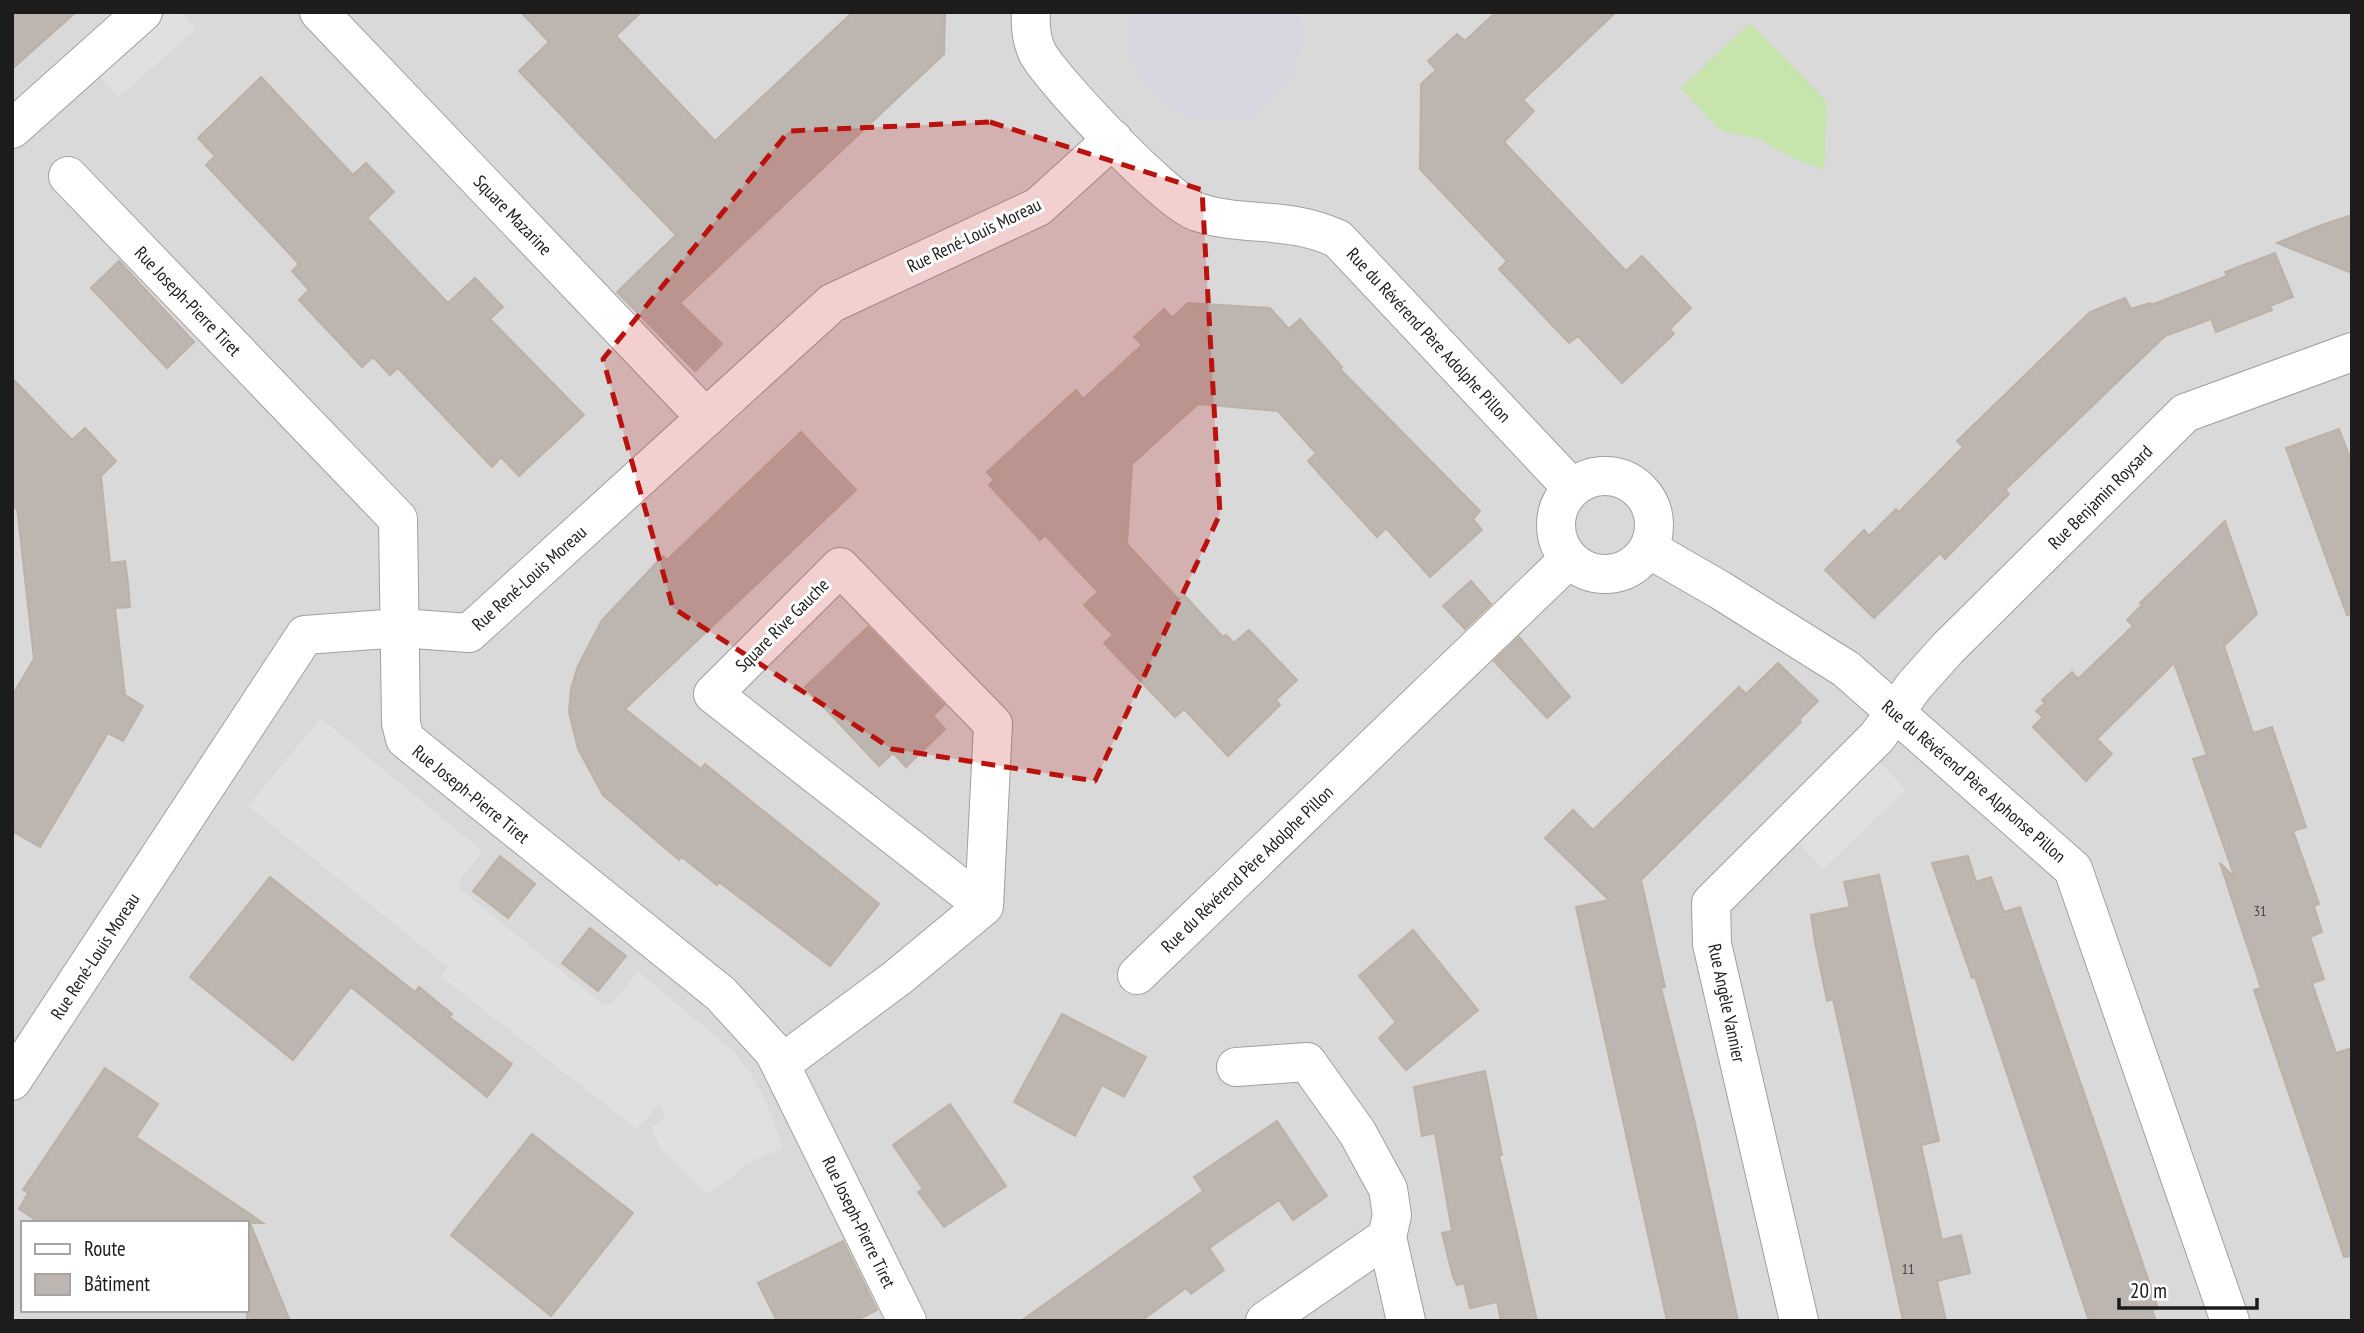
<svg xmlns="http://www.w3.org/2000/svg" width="2364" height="1333" font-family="'PT Sans Narrow',sans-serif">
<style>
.residential{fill:#dad9d9;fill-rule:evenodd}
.grass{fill:#c6e4ab}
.parking{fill:#e0e0e0}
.plaza{fill:#d7d7e2}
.building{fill:#bdb5af;stroke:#bdb1a6;stroke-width:2}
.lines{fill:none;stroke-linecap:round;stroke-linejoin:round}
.minor-casing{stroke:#a0a0a0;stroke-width:40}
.minor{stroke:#fff;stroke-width:38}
.marked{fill:#ba120e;fill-opacity:0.2;stroke:#ba120e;stroke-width:5;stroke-dasharray:14 9;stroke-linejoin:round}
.labels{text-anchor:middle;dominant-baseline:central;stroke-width:6;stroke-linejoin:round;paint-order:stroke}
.number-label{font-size:14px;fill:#444241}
.street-label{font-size:18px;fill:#1c1c1c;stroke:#fff}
</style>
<rect width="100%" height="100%" fill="#ede9e2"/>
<path class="residential" d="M 12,12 L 2352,12 L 2352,1321 L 12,1321 ZM 23,1223 L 247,1223 L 247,1310 L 23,1310 Z"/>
<path class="grass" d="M 1750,23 L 1827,102 L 1824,170 L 1793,158 L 1759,139 L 1719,130 L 1681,88 Z"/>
<path class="parking" d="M 168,12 L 181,12 L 196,29 L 119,97 L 99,75 Z
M 321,718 L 482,851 L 459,882 L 461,890 L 535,950 L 604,1005 L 612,1004 L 638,971 L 733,1051 L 749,1071 L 767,1104 L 783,1148 L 745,1164 L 727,1181 L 706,1193 L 660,1148 L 652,1127 L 666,1116 L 659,1104 L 637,1129 L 440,976 L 448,967 L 248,806 Z
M 1880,763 L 1906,790 L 1823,869 L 1797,841 Z"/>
<path class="plaza" d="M 1131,12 L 1299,12 L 1301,46 L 1291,76 L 1253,116 L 1234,120 L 1198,119 L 1168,107 L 1142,81 L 1128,50 L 1127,24 Z"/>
<path class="building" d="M 12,12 L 76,12 L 12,69 Z
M 521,12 L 641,12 L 616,36 L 715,141 L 853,12 L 945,12 L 944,54 L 680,303 L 722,344 L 695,371 L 617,292 L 676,235 L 519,71 L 549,42 Z
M 1496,12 L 1616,12 L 1523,100 L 1534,111 L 1504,142 L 1626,271 L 1642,256 L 1691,308 L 1670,329 L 1674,334 L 1622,383 L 1578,336 L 1569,343 L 1499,269 L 1507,261 L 1420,169 L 1421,84 L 1436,70 L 1428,61 L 1457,34 L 1465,41 Z
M 261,77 L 353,175 L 366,163 L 394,192 L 367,218 L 448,303 L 475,278 L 503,307 L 490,319 L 584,415 L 519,476 L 501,457 L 492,467 L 398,368 L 390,375 L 373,357 L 362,367 L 299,300 L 309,290 L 292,271 L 299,264 L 206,165 L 215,156 L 198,138 Z
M 2352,215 L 2352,273 L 2277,243 L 2319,226 Z
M 2275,253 L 2293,297 L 2270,306 L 2272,310 L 2216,332 L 2211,319 L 2165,336 L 2005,490 L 2009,494 L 1945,559 L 1940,553 L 1874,618 L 1825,570 L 1864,530 L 1869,536 L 1896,509 L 1899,512 L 1963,447 L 1957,441 L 2090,312 L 2125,298 L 2131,309 L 2150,303 L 2151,305 L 2227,276 L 2225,272 Z
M 119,261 L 194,342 L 167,368 L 91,288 Z
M 1188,303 L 1270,308 L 1289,329 L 1300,319 L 1342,367 L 1340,369 L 1480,511 L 1473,519 L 1482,530 L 1430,577 L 1386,528 L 1377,537 L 1335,491 L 1308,461 L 1316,453 L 1278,411 L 1198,404 L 1132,464 L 1127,544 L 1179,600 L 1184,595 L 1223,637 L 1226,635 L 1234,643 L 1249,630 L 1297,680 L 1276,700 L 1280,705 L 1228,756 L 1184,709 L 1175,717 L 1104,643 L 1113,635 L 1084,605 L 1098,592 L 1045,535 L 1040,540 L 989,485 L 994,480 L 987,472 L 1076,390 L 1083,399 L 1142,345 L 1134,337 L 1164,309 L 1172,318 Z
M 12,378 L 72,440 L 85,428 L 116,461 L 101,476 L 110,563 L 125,561 L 128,583 L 130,607 L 115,608 L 125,695 L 143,706 L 123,741 L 108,733 L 40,847 L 12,831 L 12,696 L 34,659 L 17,507 L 12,510 Z
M 2339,429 L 2352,463 L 2352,614 L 2347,615 L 2286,448 Z
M 801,432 L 856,490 L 625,709 L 701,769 L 705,764 L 879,904 L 830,966 L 719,882 L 717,885 L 682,857 L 679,860 L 603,795 L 578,749 L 569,712 L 571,689 L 578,666 L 602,620 L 663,556 L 667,560 Z
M 2225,521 L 2257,614 L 2224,646 L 2253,733 L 2272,727 L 2306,827 L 2293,831 L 2319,904 L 2314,906 L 2322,932 L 2310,937 L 2324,979 L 2312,983 L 2336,1053 L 2352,1048 L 2352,1256 L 2344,1257 L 2254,990 L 2261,988 L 2220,863 L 2235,878 L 2193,759 L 2207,755 L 2174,663 L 2097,739 L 2112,754 L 2086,781 L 2033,727 L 2043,717 L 2036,711 L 2045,703 L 2042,700 L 2072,672 L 2078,679 L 2133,626 L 2127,620 L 2142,605 L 2140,603 Z
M 1471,581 L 1491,604 L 1465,629 L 1443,606 Z
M 868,627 L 944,705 L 933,716 L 945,729 L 906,767 L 893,753 L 879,766 L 805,687 Z
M 1519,637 L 1570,697 L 1547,718 L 1494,661 Z
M 1778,663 L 1818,701 L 1799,720 L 1801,722 L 1641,880 L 1665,987 L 1661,988 L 1694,1119 L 1738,1321 L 1667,1321 L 1576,907 L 1609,900 L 1545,838 L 1573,810 L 1593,830 L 1739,687 L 1746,694 Z
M 500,856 L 535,884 L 508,918 L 473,891 Z
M 1968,856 L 1976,882 L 1991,877 L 2004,912 L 2020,907 L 2158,1308 L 2152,1310 L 2156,1321 L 2089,1321 L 1975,977 L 1972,978 L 1932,863 Z
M 1879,875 L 1939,1141 L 1921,1145 L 1942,1240 L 1961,1235 L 1970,1273 L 1937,1281 L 1946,1321 L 1903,1321 L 1850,1075 L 1833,999 L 1827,1001 L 1815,942 L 1811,915 L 1850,907 L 1844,882 Z
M 270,877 L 415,992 L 419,987 L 452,1014 L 449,1017 L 512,1064 L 487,1097 L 351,987 L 293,1060 L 190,977 Z
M 590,928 L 626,956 L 598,991 L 562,963 Z
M 1413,930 L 1478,1010 L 1406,1070 L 1379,1038 L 1396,1022 L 1359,976 Z
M 1062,1014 L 1146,1057 L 1124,1097 L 1102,1085 L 1075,1136 L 1014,1102 Z
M 105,1068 L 158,1104 L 136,1137 L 263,1223 L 250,1223 L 290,1321 L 247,1321 L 247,1223 L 40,1223 L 19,1209 L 28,1193 L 23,1190 Z
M 1485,1071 L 1502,1155 L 1499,1155 L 1537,1321 L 1501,1321 L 1497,1302 L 1470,1308 L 1464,1283 L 1457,1285 L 1453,1277 L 1442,1233 L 1452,1231 L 1435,1133 L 1422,1136 L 1414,1087 Z
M 950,1104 L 1006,1186 L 944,1227 L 918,1192 L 923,1189 L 893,1145 Z
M 1277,1121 L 1327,1196 L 1293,1220 L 1279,1200 L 1209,1248 L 1224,1270 L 1191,1294 L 1186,1288 L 1141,1321 L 1021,1321 L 1203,1191 L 1194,1177 Z
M 532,1134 L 633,1213 L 551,1316 L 451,1235 Z
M 843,1241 L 877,1310 L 855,1321 L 777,1321 L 758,1283 Z"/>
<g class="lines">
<defs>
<path id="minor" d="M 319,12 L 706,418
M 1031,12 C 1030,27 1031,40 1038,54 C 1056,84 1166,201 1197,212 C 1247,228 1286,215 1338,239 L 1572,488
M 12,129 L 143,12
M 68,176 L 398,519 L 401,723 L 405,739 L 721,994 L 774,1052 L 907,1321
M1556 525a49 49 0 1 1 98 0a49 49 0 1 1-98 0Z
M 1649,549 L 1720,590 L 1846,669 L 2073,869 L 2230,1321
M 1137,975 L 1569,559
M 781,1064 L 897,978 L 984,906 L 993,724 L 840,567 L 713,694 L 984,906
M 1236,1067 L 1307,1062 L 1357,1132 L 1388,1189 L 1392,1215 L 1387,1237 L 1406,1321
M 12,1081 L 305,635 L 400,628 L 469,633 L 832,303 L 1038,207 L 1113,139
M 1265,1321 L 1387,1237
M 1799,1321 L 1712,944 L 1711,903 L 1877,737 L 1914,686 L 1947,649 L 2185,413 L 2352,352"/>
</defs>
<use href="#minor" class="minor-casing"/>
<use href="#minor" class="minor"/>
</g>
<path class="marked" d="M 990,122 L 1202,190 L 1220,514 L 1095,781 L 892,749 L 673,608 L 603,359 L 789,131 Z"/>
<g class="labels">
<g class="number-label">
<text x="2260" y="911">31</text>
<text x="1908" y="1269">11</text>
</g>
<g class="street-label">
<text transform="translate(513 215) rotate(46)">Square Mazarine</text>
<text transform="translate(974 235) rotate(-26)">Rue René-Louis Moreau</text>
<text transform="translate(188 301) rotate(46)">Rue Joseph-Pierre Tiret</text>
<text transform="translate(1429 335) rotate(47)">Rue du Révérend Père Adolphe Pillon</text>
<text transform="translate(2100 497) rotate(-45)">Rue Benjamin Roysard</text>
<text transform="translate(529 578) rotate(-42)">Rue René-Louis Moreau</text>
<text transform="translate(782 625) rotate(-45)">Square Rive Gauche</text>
<text transform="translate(1974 781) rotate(41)">Rue du Révérend Père Alphonse Pillon</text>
<text transform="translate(471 794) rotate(39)">Rue Joseph-Pierre Tiret</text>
<text transform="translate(1247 869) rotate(-44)">Rue du Révérend Père Adolphe Pillon</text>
<text transform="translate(95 956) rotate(-57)">Rue René-Louis Moreau</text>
<text transform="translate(1727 1003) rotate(78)">Rue Angèle Vannier</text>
<text transform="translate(859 1222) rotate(64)">Rue Joseph-Pierre Tiret</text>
</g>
</g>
<rect width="2364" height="1333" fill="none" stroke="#1c1c1c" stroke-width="28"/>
<rect x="21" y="1221" width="228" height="91" fill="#ffffff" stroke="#a4a4a4" stroke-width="2"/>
<rect x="35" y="1244" width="35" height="10" fill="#ffffff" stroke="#a4a4a4" stroke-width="2"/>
<text x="84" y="1256" font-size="21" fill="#1c1c1c">Route</text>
<rect x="35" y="1274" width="35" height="21" fill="#bdb5af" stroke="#a4a4a4" stroke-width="2"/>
<text x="84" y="1291" font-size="21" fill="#1c1c1c">Bâtiment</text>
<path d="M2119 1298v10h138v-10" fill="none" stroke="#1c1c1c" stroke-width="3.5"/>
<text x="2130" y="1298" font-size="21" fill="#1c1c1c" stroke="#ffffff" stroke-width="5" paint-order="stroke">20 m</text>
</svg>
